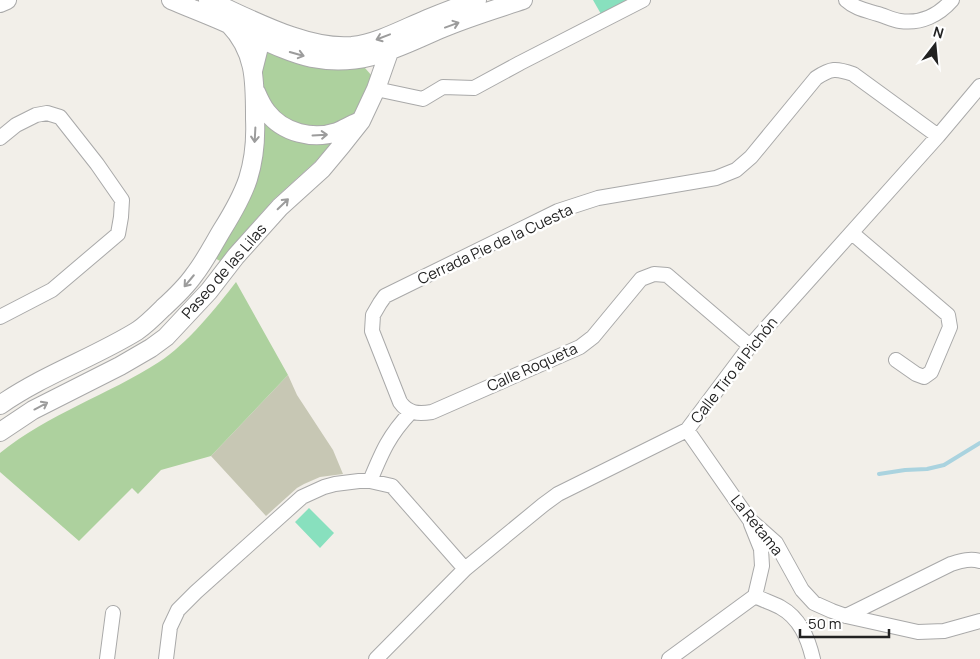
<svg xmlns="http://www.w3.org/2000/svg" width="980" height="659" font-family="Manrope,sans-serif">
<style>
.construction{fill:#c7c7b4}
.forest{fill:#add19e}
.pitch{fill:#88e0be}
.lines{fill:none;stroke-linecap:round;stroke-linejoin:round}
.stream{stroke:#aad3df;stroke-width:4}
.minor-casing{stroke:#a9a9a9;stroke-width:16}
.tertiary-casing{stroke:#a9a9a9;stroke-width:20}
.minor{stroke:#fff;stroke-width:14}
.tertiary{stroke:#fff;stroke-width:18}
.oneway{stroke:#9c9c9c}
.labels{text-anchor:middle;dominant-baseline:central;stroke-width:5;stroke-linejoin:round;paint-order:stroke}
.street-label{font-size:15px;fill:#222;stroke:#fff}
</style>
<rect width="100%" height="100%" fill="#f2efe9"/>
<path class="construction" d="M 288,375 L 297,395 L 333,450 L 343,474 L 320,477 L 304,484 L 297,488 L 266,516 L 211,456 Z"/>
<path class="forest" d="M 267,47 L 365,68 L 372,76 L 357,114 L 335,125 L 309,128 L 285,119 L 266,98 L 259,77 Z
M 261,116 L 335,139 L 315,162 L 273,200 L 229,250 L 220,261 L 213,257 Z
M 236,282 L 288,375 L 211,456 L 161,470 L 138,494 L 132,488 L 79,541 L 0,472 L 0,453 C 48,414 108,395 159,362 C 187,344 216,308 236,282 Z"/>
<path class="pitch" d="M 593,0 L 627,0 L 601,14 Z
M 309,508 L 334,533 L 320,548 L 295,522 Z"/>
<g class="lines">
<path class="stream" d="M 879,474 L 905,470 L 927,469 L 944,465 L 980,443"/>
<defs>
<path id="minor" d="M 846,0 C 856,9 865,10 878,14 C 885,16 893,20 900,21 C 921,24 939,15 952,0
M 254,75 L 265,31
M 376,89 L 423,99 L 443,87 L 474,88 L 520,63 L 643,0
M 0,138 L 16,125 L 36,115 L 47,113 L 60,117 L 97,164 L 122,200 L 121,217 L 118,234 L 52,290 L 0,317
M 852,233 L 948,315 L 950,327 L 931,372 L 924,377 L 916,374 L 896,360
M 750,346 L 667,275 L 654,274 L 641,279 L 593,337 L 580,347 L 432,412 C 419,414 408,414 400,402 L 372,331 L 373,315 L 380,303 L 385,296 L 558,211 L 598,198 L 716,178 L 736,170 L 751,157 L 816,78 C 831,68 836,68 853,74 L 938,136
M 687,430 L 749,519 L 776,543 L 802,590 L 814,603 L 832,611 L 846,616 L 918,632 L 944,631 L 980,621
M 370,481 C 382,452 389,435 411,412
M 755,596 C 763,600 772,603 780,607 C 800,618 808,638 813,659
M 846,616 L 951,564 C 961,561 970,558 980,561
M 107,659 L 113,613
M 166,659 L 170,627 L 178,610 L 196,592 L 302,497 L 324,487 L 335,484 L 359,481 L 370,481 L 392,486 L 465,569
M 376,659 L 465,569 L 543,505 L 558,494 L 687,430 L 750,346 L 938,136 L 980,86
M 669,659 L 755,596 L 762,566 L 761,549 L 751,524"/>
<path id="tertiary" d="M 171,0 C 192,9 214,17 235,27 C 260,38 285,52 312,58 C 364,68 398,47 443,28 C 469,17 496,9 523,0
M 208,0 C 249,18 306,50 352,46 C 378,43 403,29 427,19 C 444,12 460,6 477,0
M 0,3 L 7,0
M 256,92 C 259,99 262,106 267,112 C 283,133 313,140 337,132 C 344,129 351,125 358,122
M 0,405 C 43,375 93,358 137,331 C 146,325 155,316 163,308 C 174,298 185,288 194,275 C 205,261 213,245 222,230 C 232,214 242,197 248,179 C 254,160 256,140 255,119 C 255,82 256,52 229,24
M 0,432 L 33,410 L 120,366 L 151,348 L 166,337 L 209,291 L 236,256 L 280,207 L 322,169 L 342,145 L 361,121 L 376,89 L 389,52"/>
</defs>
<use href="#minor" class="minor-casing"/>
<use href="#tertiary" class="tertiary-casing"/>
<use href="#minor" class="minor"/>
<use href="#tertiary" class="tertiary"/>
</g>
<defs><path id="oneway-shaft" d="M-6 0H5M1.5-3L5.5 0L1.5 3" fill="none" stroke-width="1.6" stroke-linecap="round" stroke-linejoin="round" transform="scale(1.25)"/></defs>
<g class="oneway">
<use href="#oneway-shaft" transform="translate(452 25) rotate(-20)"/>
<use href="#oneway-shaft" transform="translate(383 37) rotate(159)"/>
<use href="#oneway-shaft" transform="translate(297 54) rotate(16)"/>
<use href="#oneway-shaft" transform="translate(255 135) rotate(93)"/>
<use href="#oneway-shaft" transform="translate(320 135) rotate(-3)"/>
<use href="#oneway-shaft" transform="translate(283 204) rotate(-44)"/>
<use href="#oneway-shaft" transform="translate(189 281) rotate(130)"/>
<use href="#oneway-shaft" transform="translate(41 406) rotate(-28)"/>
</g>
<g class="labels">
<g class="street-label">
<text transform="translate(495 244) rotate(-25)">Cerrada Pie de la Cuesta</text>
<text transform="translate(224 271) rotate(-49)">Paseo de las Lilas</text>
<text transform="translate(532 367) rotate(-24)">Calle Roqueta</text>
<text transform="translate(734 370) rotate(-52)">Calle Tiro al Pichón</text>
<text transform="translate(757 525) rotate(51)">La Retama</text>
</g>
</g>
<g transform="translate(935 45) rotate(16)" stroke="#ffffff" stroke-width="4" paint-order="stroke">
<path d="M0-4L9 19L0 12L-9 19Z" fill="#222222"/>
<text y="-8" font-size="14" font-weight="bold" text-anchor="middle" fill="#222222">N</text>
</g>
<path d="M800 629v8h89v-8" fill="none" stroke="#222222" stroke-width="2.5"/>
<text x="808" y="629" font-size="15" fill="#222222" stroke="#ffffff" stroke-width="4" paint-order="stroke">50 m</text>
</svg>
